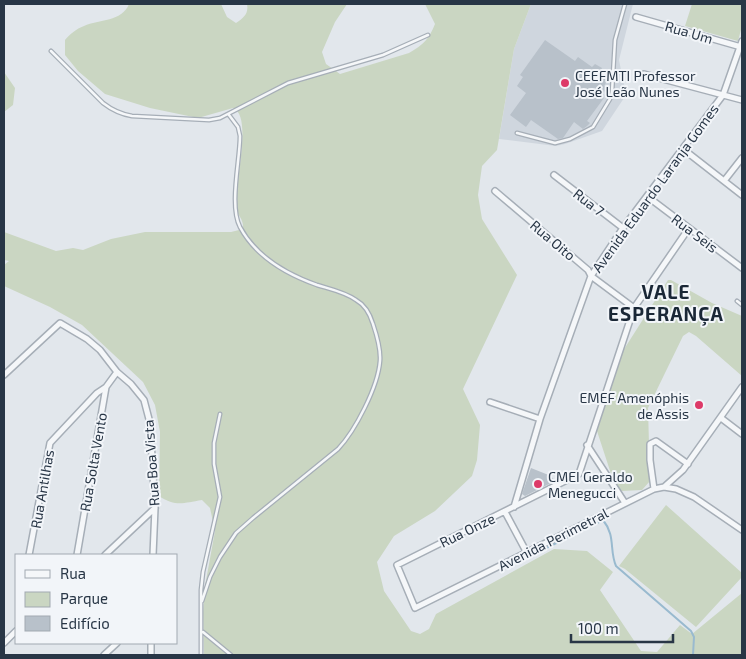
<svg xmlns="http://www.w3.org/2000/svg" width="746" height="659" font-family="'Exo 2',sans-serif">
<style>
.built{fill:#cfd6de}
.green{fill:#cad6c2}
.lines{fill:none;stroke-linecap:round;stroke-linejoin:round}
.stream{stroke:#99bacf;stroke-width:2}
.building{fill:#b8c1ca}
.lane-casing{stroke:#a6aeb7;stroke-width:5}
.street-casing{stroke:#a6aeb7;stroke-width:8}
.lane{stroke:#f5f7f9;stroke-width:2.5}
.street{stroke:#f5f7f9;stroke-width:5}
.poi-dot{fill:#dd3a68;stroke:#f2f5f9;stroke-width:2}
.labels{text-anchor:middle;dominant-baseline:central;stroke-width:4;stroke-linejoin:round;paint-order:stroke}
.street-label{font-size:14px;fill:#283646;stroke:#f2f5f9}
.poi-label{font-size:14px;fill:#283646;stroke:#f2f5f9;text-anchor:start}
.district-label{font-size:19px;font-weight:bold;letter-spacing:1px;fill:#1a2736;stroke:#f2f5f9}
</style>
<rect width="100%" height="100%" fill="#e2e7ec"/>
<path class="built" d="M 531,4 L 633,4 L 619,60 L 626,95 L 602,131 L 565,144 L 556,146 L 499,139 L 514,49 Z"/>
<path class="green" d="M 129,4 L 221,4 L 227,17 L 236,23 C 243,18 249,14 247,4 L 347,4 L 335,22 L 322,52 L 326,64 L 340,74 L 409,53 C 423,45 429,39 435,24 L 425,4 L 531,4 L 514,49 L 497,150 L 482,166 L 478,195 L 482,219 L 517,275 L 463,389 L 480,425 L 477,460 L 472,476 L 435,511 L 394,536 L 377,562 L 384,591 L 411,631 L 420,634 L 429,629 L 436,614 L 554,549 L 587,551 L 613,572 L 600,590 L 641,651 L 657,652 L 680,625 L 692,634 L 742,593 L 742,655 L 204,655 L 203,612 L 205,586 L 215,531 L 210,508 L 202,500 C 183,503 176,507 159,496 L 160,432 L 155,405 L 143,382 L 82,325 L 50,307 L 4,286 L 4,265 L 9,261 L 4,260 L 4,232 L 56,251 L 73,248 L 83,250 L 111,239 L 145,232 L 231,232 L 243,229 C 244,218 237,216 236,208 C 233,189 254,116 233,108 L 198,118 L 150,108 L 105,94 L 78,71 L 65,55 L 65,40 C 70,34 76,29 84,26 C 99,19 122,22 129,4 Z
M 692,4 L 742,4 L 742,26 L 738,41 L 685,26 Z
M 4,72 L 15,88 L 13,105 L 4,112 Z
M 668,280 L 671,280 L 712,303 L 742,316 L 742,376 L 696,336 L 689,332 L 683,336 L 648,408 L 650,481 L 642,490 L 622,491 L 615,486 L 595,425 L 621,354 Z
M 666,505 L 742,573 L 742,577 L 696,627 L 625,569 L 619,566 Z"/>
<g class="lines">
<path class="stream" d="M 527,554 L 532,555 L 603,520 C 616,536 609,550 616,566 L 691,631 L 694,637 L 693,655"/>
</g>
<path class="building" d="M 545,40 L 575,61 L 578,57 L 592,67 L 595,64 L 602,68 L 600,72 L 609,78 L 604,86 L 607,88 L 601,96 L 604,98 L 587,121 L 590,123 L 587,126 L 583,129 L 574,122 L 563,138 L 558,139 L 531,120 L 526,127 L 510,115 L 526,93 L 517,86 L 523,77 L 520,75 Z
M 531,468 L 551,476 L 555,481 L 525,496 L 522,494 Z"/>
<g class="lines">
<defs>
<path id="lane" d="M 51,51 L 103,103 C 112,110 120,114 132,116 L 209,120 L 220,118 L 288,83 L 383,55 L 428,35
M 517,133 L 555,143 L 570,139 L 593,127 L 610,99 L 612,92 L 615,40 L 625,4
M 737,301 L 742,305
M 202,601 L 210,577 L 220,557 L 236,533 L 253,518 L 338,449 C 355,431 378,387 380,361 C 381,349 377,336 373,324 C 370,314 365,305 356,300 C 345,292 330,289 317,285 C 286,274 256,257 240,227 C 229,205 240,161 240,136 L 238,127 L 229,115
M 203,632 L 231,655
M 201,655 L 201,590 L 203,572 L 220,497 L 214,464 L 214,443 L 220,414"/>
<path id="street" d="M 636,17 L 741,47
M 644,74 L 742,100
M 683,149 L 742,195
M 554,175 L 623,228
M 724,181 L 742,158
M 495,191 L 588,270 L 591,276 L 634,308
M 648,197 L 742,268
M 689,228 L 634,308 L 579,474 L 397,565 L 415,608 L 654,489 L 664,487 L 676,489 L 694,497 L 742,530
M 4,375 L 60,323 L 87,339 L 100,350 L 117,372 L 131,384 L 144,400 L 150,423 L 155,508 L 153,555
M 490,402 L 540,419
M 721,418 L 742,434
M 587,445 L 625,503
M 664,487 L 683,470 L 742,387
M 654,489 L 650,460 L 650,444 L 656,441 L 688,464
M 514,507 L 540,419 L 591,276 L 623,228 L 723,95 L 742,41
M 505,512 L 527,553
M 29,555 L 50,443 L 97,393 L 106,387
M 77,555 L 106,387 L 117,372
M 105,555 L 155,508
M 4,643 L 16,631
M 151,643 L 151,655
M 104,655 L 117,643"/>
</defs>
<use href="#lane" class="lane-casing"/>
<use href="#street" class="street-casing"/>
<use href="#lane" class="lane"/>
<use href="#street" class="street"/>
</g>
<g class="poi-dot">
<circle cx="565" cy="83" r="5"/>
<circle cx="699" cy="405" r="5"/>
<circle cx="538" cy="484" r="5"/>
</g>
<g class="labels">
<g class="street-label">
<text transform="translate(689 32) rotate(16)">Rua Um</text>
<text transform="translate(655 188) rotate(-54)">Avenida Eduardo Laranja Gomes</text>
<text transform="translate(589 202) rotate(38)">Rua 7</text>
<text transform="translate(695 233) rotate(37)">Rua Seis</text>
<text transform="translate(553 240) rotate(40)">Rua Oito</text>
<text transform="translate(93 462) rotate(-80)">Rua Solta Vento</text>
<text transform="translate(151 463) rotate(-94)">Rua Boa Vista</text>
<text transform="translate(42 489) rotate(-80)">Rua Antilhas</text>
<text transform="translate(467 530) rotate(-26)">Rua Onze</text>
<text transform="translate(553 539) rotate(-27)">Avenida Perimetral</text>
</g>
<g class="poi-label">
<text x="575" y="75">CEEFMTI Professor<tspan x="575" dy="16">José Leão Nunes</tspan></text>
<text x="689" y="397" text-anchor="end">EMEF Amenóphis<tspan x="689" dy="16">de Assis</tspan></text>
<text x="548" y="476">CMEI Geraldo<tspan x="548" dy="16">Menegucci</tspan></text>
</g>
<g class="district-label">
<text x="666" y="291">VALE<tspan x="666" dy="22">ESPERANÇA</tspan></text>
</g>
</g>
<rect width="746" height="659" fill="none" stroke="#283646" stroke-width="10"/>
<rect x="15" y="554" width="162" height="90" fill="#f2f5f9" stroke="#a1a9b1"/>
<rect x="25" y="570" width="25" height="8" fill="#f5f7f9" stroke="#a1a9b1"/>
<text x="60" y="579" font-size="15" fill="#283646">Rua</text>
<rect x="25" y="592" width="25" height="15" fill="#cad6c2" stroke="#a1a9b1"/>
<text x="60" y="604" font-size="15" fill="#283646">Parque</text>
<rect x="25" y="616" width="25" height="15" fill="#b8c1ca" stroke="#a1a9b1"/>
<text x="60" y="629" font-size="15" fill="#283646">Edifício</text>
<path d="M571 634v8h102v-8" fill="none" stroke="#283646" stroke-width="2.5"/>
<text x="578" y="634" font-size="15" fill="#283646" stroke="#f2f5f9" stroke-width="4" paint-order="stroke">100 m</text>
</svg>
